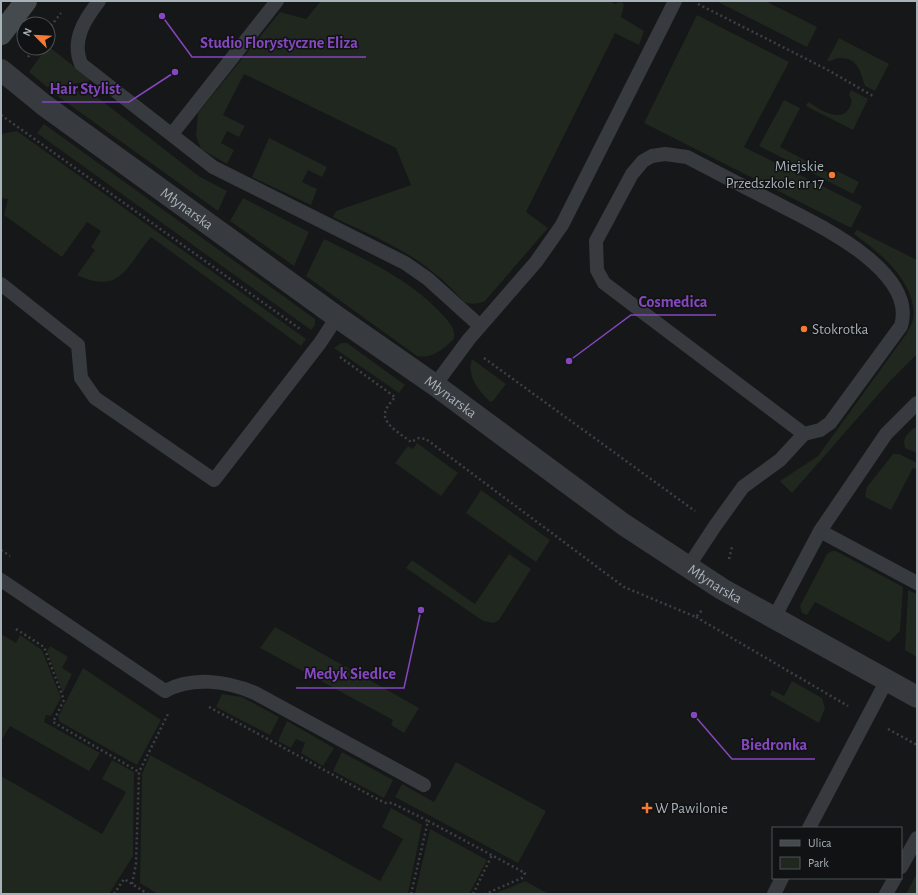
<svg xmlns="http://www.w3.org/2000/svg" width="918" height="895" font-family="'Alegreya Sans',sans-serif">
<style>
.green{fill:#1f271e}
.lines{fill:none;stroke-linecap:round;stroke-linejoin:round}
.path{stroke:#3d4145;stroke-width:2.5;stroke-dasharray:2 3;stroke-linecap:butt}
.lane{stroke:#373a3e;stroke-width:14}
.street{stroke:#373a3e;stroke-width:22}
.secondary{stroke:#454a4e;stroke-width:22}
.poi-dot{fill:#f67a31;stroke:#111213;stroke-width:1.5}
.labels{text-anchor:middle;dominant-baseline:central;stroke-width:3;stroke-linejoin:round;paint-order:stroke}
.poi-label{font-size:15px;fill:#a8b2b9;stroke:#111213;text-anchor:start}
.street-label{font-size:15px;fill:#a8b2b9;stroke:#111213}
.leader{fill:none;stroke:#8447be;stroke-width:1.5}
.callout-dot{fill:#8447be;stroke:#111213;stroke-width:1.5}
.callout-label{font-size:16px;text-anchor:middle;font-weight:bold;fill:#8447be;stroke:#111213;stroke-width:3;stroke-linejoin:round;paint-order:stroke}
</style>
<rect width="100%" height="100%" fill="#161718"/>
<path class="green" d="M 321,1 L 609,1 L 615,4 L 621,1 L 624,5 L 621,17 L 644,31 L 639,45 L 615,33 L 526,212 L 548,228 L 485,301 C 478,304 472,305 464,302 C 455,292 446,282 435,274 C 405,248 368,234 333,217 L 336,211 L 411,185 L 396,148 L 244,74 L 223,115 L 245,126 L 239,137 L 227,131 L 221,143 L 234,150 L 227,164 L 201,149 L 196,136 L 198,113 L 280,12 L 306,19 Z
M 716,1 L 765,1 L 817,27 L 807,47 Z
M 697,15 L 789,62 L 744,147 L 862,206 L 851,228 L 644,123 Z
M 839,38 L 889,64 L 875,91 L 865,86 C 860,71 858,57 838,58 C 834,59 831,62 827,61 Z
M 48,46 L 90,79 L 88,82 L 47,87 L 29,72 Z
M 88,90 L 200,177 L 227,191 L 218,211 L 56,95 Z
M 851,90 L 868,99 L 853,130 L 806,106 L 808,102 C 818,108 838,123 848,110 C 851,106 852,102 851,98 L 849,95 Z
M 784,100 L 800,108 L 780,147 L 835,176 L 837,171 L 859,182 L 853,194 L 759,146 Z
M 44,124 L 315,319 L 315,325 L 311,330 L 37,133 Z
M 17,131 L 306,339 L 301,346 L 151,237 C 127,265 121,296 77,275 L 95,250 L 91,247 L 101,231 L 87,222 L 62,257 L 4,215 L 8,199 L 1,198 L 1,134 Z
M 269,138 L 327,167 L 322,177 L 308,170 L 302,182 L 317,189 L 311,205 L 252,177 Z
M 243,198 L 309,232 L 294,266 L 230,221 Z
M 857,230 L 917,260 L 917,354 L 891,380 L 792,493 L 780,481 L 818,456 L 907,333 C 909,329 912,324 913,319 C 918,283 879,252 854,234 Z
M 324,239 C 366,260 408,278 441,313 C 448,321 456,328 454,339 C 443,349 433,359 417,356 L 306,276 Z
M 341,343 L 347,343 L 405,385 L 399,393 L 334,348 Z
M 472,359 L 506,384 L 493,401 L 490,402 C 479,390 466,377 472,359 Z
M 914,428 L 917,428 L 917,453 L 905,448 C 902,438 907,434 914,428 Z
M 417,443 L 458,473 L 441,496 L 395,463 L 408,446 L 413,449 Z
M 893,454 L 899,454 L 917,463 L 917,469 L 913,468 L 891,510 L 865,497 L 867,487 Z
M 481,490 L 550,540 L 536,562 L 466,513 Z
M 832,551 L 836,551 L 903,587 L 900,631 L 889,642 L 815,602 L 807,615 L 802,613 L 800,606 L 827,554 Z
M 509,554 L 531,569 L 499,620 L 494,623 L 483,621 L 406,568 L 412,560 L 475,604 Z
M 908,590 L 917,594 L 917,657 L 905,650 Z
M 275,627 L 419,708 L 404,733 L 391,725 L 393,720 L 260,648 Z
M 1,634 L 16,643 L 20,635 L 42,650 L 61,698 L 51,716 L 46,715 L 44,722 L 100,753 L 89,771 L 10,726 L 1,741 Z
M 50,646 L 68,657 L 62,668 L 72,674 L 63,693 L 47,651 Z
M 83,668 L 161,720 L 137,765 L 60,722 L 58,717 Z
M 792,681 L 822,698 L 825,708 L 819,723 L 770,695 L 772,690 L 784,696 Z
M 222,694 L 242,697 L 279,717 L 270,735 L 216,707 Z
M 287,721 L 334,748 L 323,766 L 301,753 L 305,743 L 296,739 L 291,748 L 278,741 Z
M 342,752 L 393,780 L 384,798 L 333,771 Z
M 150,755 L 380,881 L 403,839 L 382,827 L 391,808 L 422,825 L 408,894 L 158,894 L 140,883 L 142,774 Z
M 112,760 L 134,772 L 133,856 L 109,894 L 1,894 L 1,776 L 102,834 L 126,792 L 102,779 Z
M 456,762 L 546,811 L 518,863 L 395,797 L 402,784 L 434,802 Z
M 430,829 L 487,860 L 469,894 L 415,894 Z
M 917,873 L 917,894 L 906,894 Z
M 525,881 L 549,894 L 494,894 Z"/>
<g class="lines">
<path class="path" d="M 698,4 L 826,69 L 873,96
M 48,30 L 61,13
M 28,57 L 35,48
M 1,115 L 300,329
M 340,357 L 395,397 C 392,401 386,407 385,413 C 383,425 403,435 411,442 L 419,438 L 426,439 L 624,587 L 696,617 L 702,610
M 484,358 L 695,511
M 1,550 L 10,556
M 729,559 L 732,547
M 696,617 L 848,706
M 16,629 L 44,647 L 64,700 L 53,722 L 139,772
M 209,707 L 379,800 L 386,803 L 392,803 L 428,821
M 888,729 L 917,745
M 132,884 L 136,864 L 139,772 L 168,714
M 114,894 L 124,879 L 148,894
M 411,894 L 428,821 L 525,873 L 522,878 L 485,894
M 473,894 L 492,855"/>
<path class="lane" d="M 99,1 C 85,19 71,40 81,64 L 213,167 L 405,263 L 428,279 L 480,326
M 172,134 L 277,1
M 1,284 L 78,345 L 81,378 L 95,398 L 214,480 L 320,343 L 337,317
M 435,385 L 469,339 L 536,262 L 562,225 L 675,1
M 820,531 L 917,583
M 688,567 L 715,526 L 743,487 L 780,460 L 804,434 L 820,430 L 830,423 L 901,326 C 918,270 813,222 776,203 C 746,188 716,172 687,157 L 665,154 L 652,156 L 643,161 L 632,174 L 596,241 L 597,270 L 604,283 L 804,434
M 1,580 L 165,691 C 193,676 227,681 255,693 L 424,785
M 774,618 L 820,531 L 886,434 L 917,403
M 809,828 L 887,680
M 901,867 L 917,838
M 774,894 L 782,878
M 886,894 L 895,878"/>
<path class="street" id="s1" d="M 1,70 L 44,105 L 337,317 L 435,385 L 623,524 L 722,589 L 917,697"/>
<path class="secondary" d="M 1,34 L 26,1"/>
</g>
<g class="poi-dot">
<circle cx="832" cy="175" r="4"/>
<circle cx="804" cy="329" r="4"/>
<path d="M645 802h4v4h4v4h-4v4h-4v-4h-4v-4h4z"/>
</g>
<g class="labels">
<g class="poi-label">
<text x="824" y="166" text-anchor="end">Miejskie<tspan x="824" dy="17">Przedszkole nr 17</tspan></text>
<text x="812" y="329">Stokrotka</text>
<text x="655" y="808">W Pawilonie</text>
</g>
<g class="street-label">
<text stroke="none"><textPath href="#s1" startOffset="232">Młynarska</textPath></text>
<text stroke="none"><textPath href="#s1" startOffset="556">Młynarska</textPath></text>
<text stroke="none"><textPath href="#s1" startOffset="880">Młynarska</textPath></text>
</g>
</g>
<path class="leader" d="M162 16L192 57H366M175 72L129 102H42M569 361L631 315H716M421 610L404 688H296M694 715L732 759H815"/>
<g class="callout-dot">
<circle cx="162" cy="16" r="4"/>
<circle cx="175" cy="72" r="4"/>
<circle cx="569" cy="361" r="4"/>
<circle cx="421" cy="610" r="4"/>
<circle cx="694" cy="715" r="4"/>
</g>
<g class="callout-label">
<text x="279" y="48">Studio Florystyczne Eliza</text>
<text x="85" y="94">Hair Stylist</text>
<text x="673" y="307">Cosmedica</text>
<text x="350" y="679">Medyk Siedlce</text>
<text x="774" y="750">Biedronka</text>
</g>
<rect width="918" height="895" fill="none" stroke="#a8b2b9" stroke-width="4"/>
<rect x="772" y="827" width="130" height="52" fill="#111213" stroke="#4d5255"/>
<rect x="780" y="840" width="20" height="6" fill="#454a4e" stroke="#4d5255"/>
<text x="808" y="847" font-size="12" fill="#a8b2b9">Ulica</text>
<rect x="780" y="857" width="20" height="12" fill="#1f271e" stroke="#4d5255"/>
<text x="808" y="867" font-size="12" fill="#a8b2b9">Park</text>
<g transform="translate(36 36) rotate(294)"><circle r="19" fill="#111213" stroke="#4d5255"/>
<path d="M0-3L7 15L0 10L-7 15Z" fill="#f67a31"/>
<text y="-6" font-size="11" font-weight="bold" text-anchor="middle" fill="#a8b2b9">N</text>
</g>
</svg>
